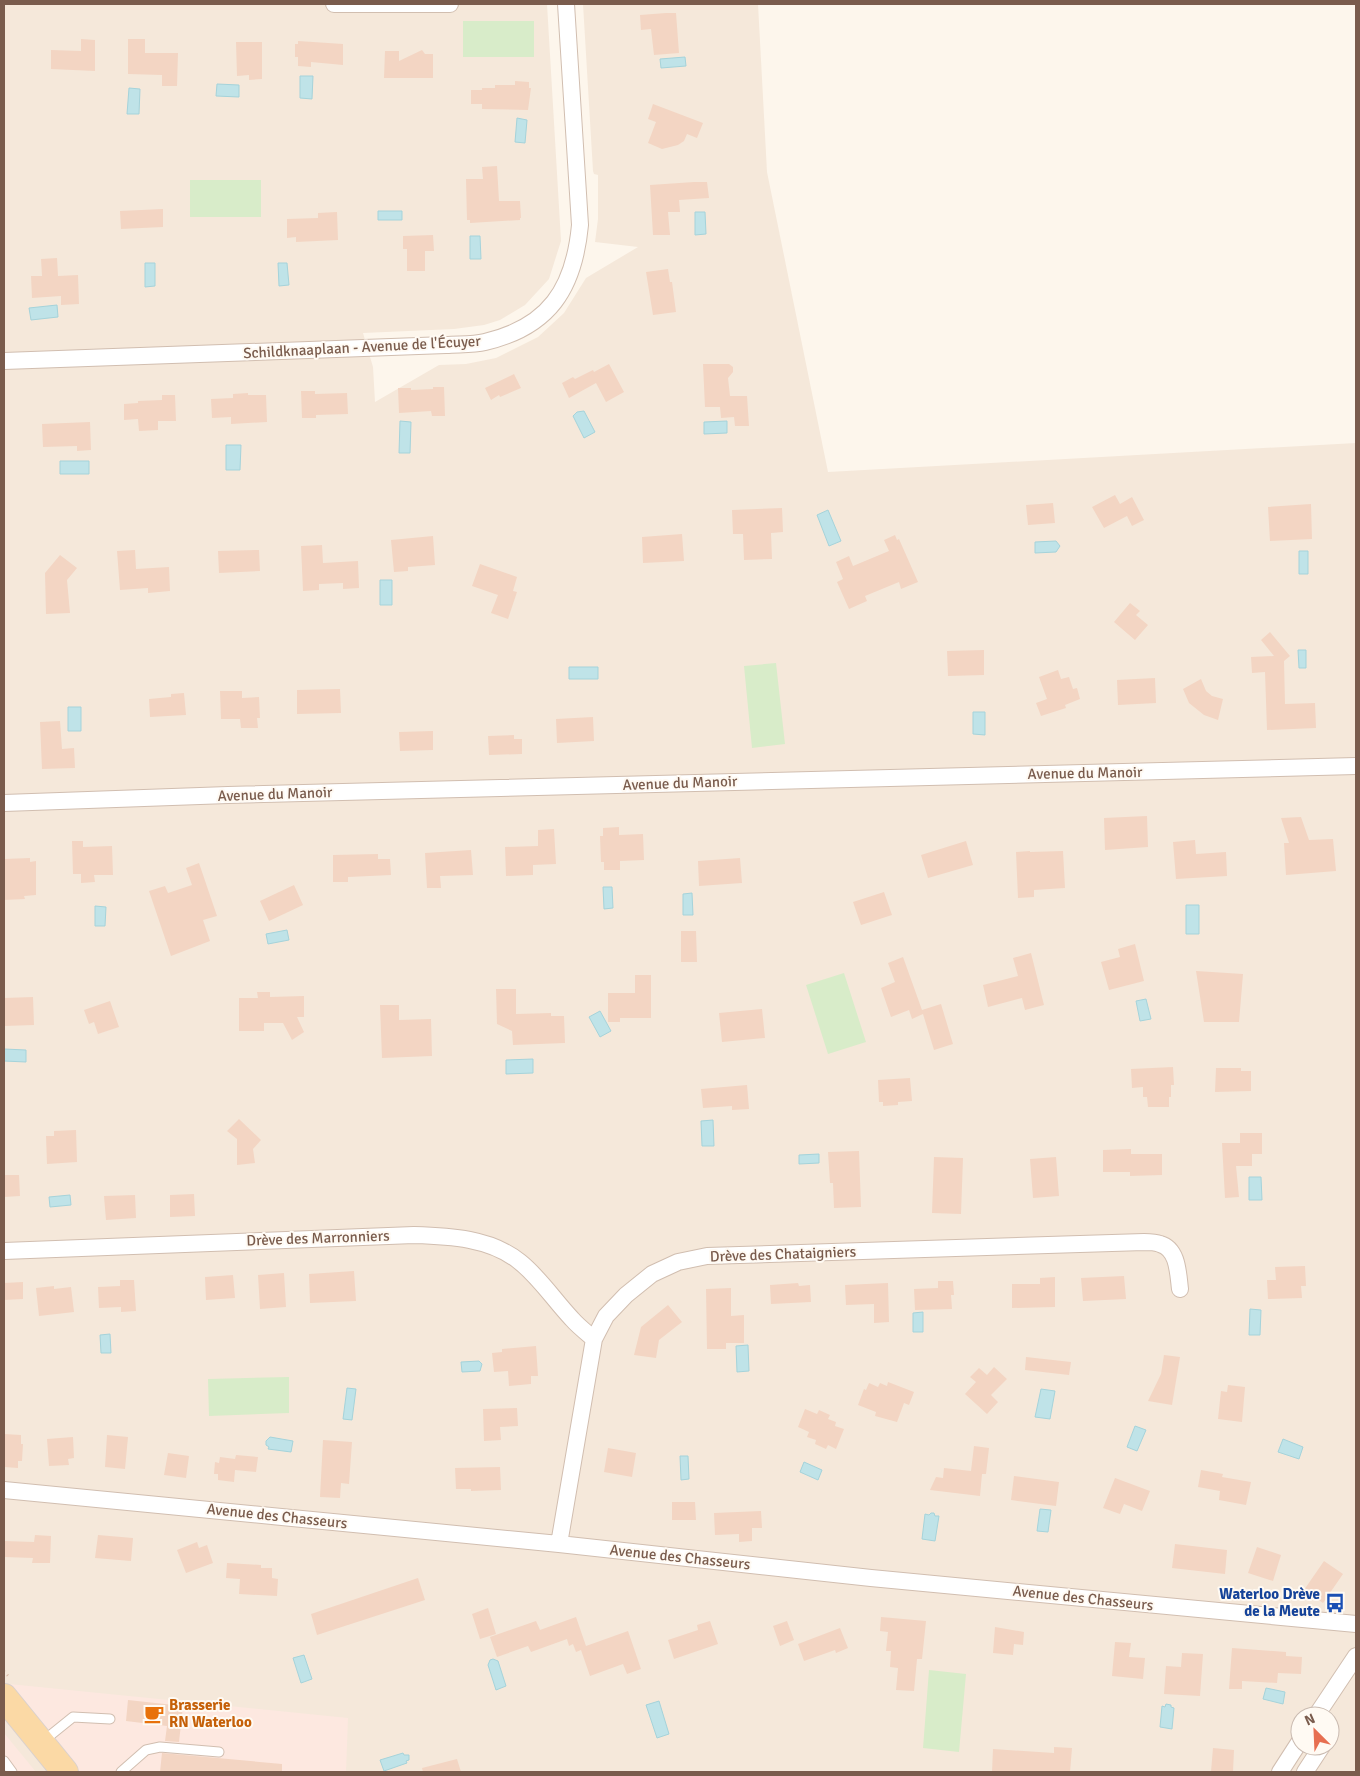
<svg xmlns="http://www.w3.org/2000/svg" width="1360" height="1776" font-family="Signika,sans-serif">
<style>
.residential{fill:#f5e8da;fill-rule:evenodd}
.commercial{fill:#fde8e0}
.green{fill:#d8ecc9}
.water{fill:#bfe3e8;stroke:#a5d3da}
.building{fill:#f3d5c3}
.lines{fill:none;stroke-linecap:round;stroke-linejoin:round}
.lane-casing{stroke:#d1beb0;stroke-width:11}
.street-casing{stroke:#d1beb0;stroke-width:18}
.primary-casing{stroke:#dad1cd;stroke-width:28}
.path{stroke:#d9b8a5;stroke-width:2.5;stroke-dasharray:1 4;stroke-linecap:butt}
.lane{stroke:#fff;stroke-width:9}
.street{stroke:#fff;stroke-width:16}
.primary{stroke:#fbd9a5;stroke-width:26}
.labels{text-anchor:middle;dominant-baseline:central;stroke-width:4;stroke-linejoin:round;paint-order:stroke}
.street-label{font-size:15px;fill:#7a5c4d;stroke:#fffaf3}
.transit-label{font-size:15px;font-weight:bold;fill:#164399;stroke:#fffaf3;text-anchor:end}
.food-label{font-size:15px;font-weight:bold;fill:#c56008;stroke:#fffaf3;text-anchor:start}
</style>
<rect width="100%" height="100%" fill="#fdf6ec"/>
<path class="residential" d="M 4,4 L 547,4 L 561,241 L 549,279 L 525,305 L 500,320 L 484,325 L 454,329 L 363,333 L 373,367 L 375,402 L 439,365 L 466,364 L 496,358 L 538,337 L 564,313 L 586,278 L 638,247 L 595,242 L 598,219 L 598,175 L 594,174 L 593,171 L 583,4 L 758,4 L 767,172 L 828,472 L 1356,443 L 1356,1772 L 4,1772 ZM 1300,1716 L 1330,1716 L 1330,1746 L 1300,1746 Z"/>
<path class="commercial" d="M 9,1684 L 348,1718 L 346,1772 L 80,1772 Z
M 4,1733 L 36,1772 L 4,1772 Z"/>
<path class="green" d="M 463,21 L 534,21 L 534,57 L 463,57 Z
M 190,180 L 261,180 L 261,217 L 190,217 Z
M 776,663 L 785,744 L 752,748 L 744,666 Z
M 844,973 L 866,1042 L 828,1054 L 806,985 Z
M 289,1377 L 289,1413 L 209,1416 L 208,1379 Z
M 929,1670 L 966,1674 L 959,1752 L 923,1748 Z"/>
<path class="water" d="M 685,57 L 686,66 L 661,68 L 660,59 Z
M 300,76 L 313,76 L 312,99 L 300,98 Z
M 217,84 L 239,85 L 239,97 L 216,96 Z
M 129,88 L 140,89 L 139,114 L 127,114 Z
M 517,118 L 527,120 L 525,143 L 515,142 Z
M 378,211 L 402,211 L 402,220 L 378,220 Z
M 695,212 L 705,212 L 706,234 L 695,235 Z
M 470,236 L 480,236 L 481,259 L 470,259 Z
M 145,263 L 155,263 L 155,286 L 145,287 Z
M 278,263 L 287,263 L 289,285 L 279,286 Z
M 57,305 L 58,317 L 31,320 L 29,308 Z
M 584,411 L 595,432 L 584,438 L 573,416 L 577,412 Z
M 400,421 L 411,422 L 410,453 L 399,453 Z
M 727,421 L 727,433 L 704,434 L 704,422 Z
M 226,445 L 241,445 L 240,470 L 226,470 Z
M 60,461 L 89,461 L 89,474 L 60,474 Z
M 828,510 L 841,541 L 829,546 L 817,515 Z
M 1056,541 L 1060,546 L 1056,552 L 1035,553 L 1035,542 Z
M 1299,551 L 1308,551 L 1308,574 L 1299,574 Z
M 380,580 L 392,580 L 392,605 L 380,605 Z
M 1298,650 L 1306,650 L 1306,668 L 1299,668 Z
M 569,667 L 598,667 L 598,679 L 569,679 Z
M 68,707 L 81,707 L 81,731 L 68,731 Z
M 973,712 L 985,712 L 985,735 L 973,734 Z
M 603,887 L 612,887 L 613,908 L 604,909 Z
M 692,893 L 693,915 L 683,915 L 683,894 Z
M 1186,905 L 1199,905 L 1199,934 L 1186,934 Z
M 95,906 L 106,907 L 105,926 L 95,926 Z
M 287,930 L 289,940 L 268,944 L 266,934 Z
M 1146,999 L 1151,1019 L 1140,1021 L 1136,1001 Z
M 600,1011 L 611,1031 L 600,1037 L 589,1017 Z
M 4,1049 L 26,1050 L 26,1062 L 4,1061 Z
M 533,1059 L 533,1073 L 506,1074 L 506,1060 Z
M 713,1120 L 714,1146 L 702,1146 L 701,1121 Z
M 819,1154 L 819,1163 L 799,1164 L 799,1155 Z
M 1249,1177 L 1261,1177 L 1262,1200 L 1249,1200 Z
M 70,1195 L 71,1205 L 50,1207 L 49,1197 Z
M 1250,1309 L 1261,1310 L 1260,1335 L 1249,1335 Z
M 923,1312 L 923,1332 L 913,1332 L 913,1313 Z
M 110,1334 L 111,1353 L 101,1353 L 100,1335 Z
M 748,1345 L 749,1371 L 737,1372 L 736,1346 Z
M 479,1361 L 482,1364 L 480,1371 L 462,1372 L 461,1362 Z
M 347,1388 L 356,1389 L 352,1420 L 343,1419 Z
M 1041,1389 L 1055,1391 L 1050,1419 L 1035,1417 Z
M 1135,1426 L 1146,1430 L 1137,1451 L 1127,1447 Z
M 270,1437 L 293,1441 L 291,1452 L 268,1449 L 269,1447 L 266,1445 L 266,1441 Z
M 1283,1439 L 1303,1447 L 1299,1459 L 1278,1452 Z
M 680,1456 L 688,1456 L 689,1479 L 681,1480 Z
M 804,1462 L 822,1470 L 818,1480 L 800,1472 Z
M 1040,1509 L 1051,1510 L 1048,1532 L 1037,1531 Z
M 931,1513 L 934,1513 L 935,1516 L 939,1516 L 935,1541 L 922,1539 L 925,1514 L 929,1515 Z
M 304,1655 L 312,1679 L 301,1683 L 293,1658 Z
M 493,1659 L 498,1661 L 506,1686 L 496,1690 L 488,1665 L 490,1660 Z
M 1266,1688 L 1285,1692 L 1283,1704 L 1263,1699 Z
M 659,1701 L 669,1734 L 657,1738 L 646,1705 Z
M 1166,1704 L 1171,1705 L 1171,1707 L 1174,1708 L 1172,1729 L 1160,1727 L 1162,1706 L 1165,1707 Z
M 403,1753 L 404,1755 L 409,1755 L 409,1760 L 406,1761 L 407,1763 L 384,1771 L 380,1760 Z"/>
<path class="building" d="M 666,13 L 676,13 L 679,53 L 654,55 L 651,29 L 641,30 L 640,15 Z
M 81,39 L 95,40 L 95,71 L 51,69 L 51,50 L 81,51 Z
M 128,39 L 145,39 L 145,53 L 178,53 L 177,86 L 162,86 L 162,75 L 128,74 Z
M 298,41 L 343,44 L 343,65 L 311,62 L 311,67 L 298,66 L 298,57 L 295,57 L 295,44 L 298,44 Z
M 236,42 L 262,42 L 262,79 L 249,80 L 249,75 L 237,76 Z
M 422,50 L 425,54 L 433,54 L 433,78 L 384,78 L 385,51 L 399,51 L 399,61 Z
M 515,81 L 529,82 L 529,88 L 531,88 L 528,110 L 482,109 L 482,104 L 471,104 L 471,90 L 482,90 L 482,88 L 495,88 L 495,85 L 515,85 Z
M 653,104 L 703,123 L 697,138 L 687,134 L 684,141 L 678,145 L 662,149 L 648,143 L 656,122 L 648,119 Z
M 497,166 L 499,201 L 520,201 L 521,218 L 520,218 L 520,220 L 470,223 L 470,220 L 467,220 L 466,179 L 483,179 L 482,167 Z
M 694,182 L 707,182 L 709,198 L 679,200 L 680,212 L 668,212 L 670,235 L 653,235 L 650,185 Z
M 163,209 L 163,227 L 121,229 L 120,211 Z
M 337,212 L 338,240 L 296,242 L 296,237 L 287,238 L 287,219 L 318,218 L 318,213 Z
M 433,235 L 434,251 L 425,251 L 425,271 L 407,271 L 407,249 L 403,249 L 403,236 Z
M 57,258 L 58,276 L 78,275 L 79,304 L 61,305 L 61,296 L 32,298 L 31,276 L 42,276 L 41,259 Z
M 668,269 L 670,282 L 672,282 L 676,312 L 653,315 L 646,272 Z
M 609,364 L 624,392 L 606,402 L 596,383 L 569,398 L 562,383 L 573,377 L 575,379 L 593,370 L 594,372 Z
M 703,364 L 729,364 L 733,367 L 733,372 L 728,378 L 730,396 L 747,396 L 749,426 L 735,426 L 734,417 L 721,418 L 720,407 L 705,407 Z
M 514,374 L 521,388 L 500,397 L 499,395 L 491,400 L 485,388 Z
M 433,387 L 444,387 L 445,416 L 432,416 L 431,411 L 399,413 L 398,388 L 411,388 L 411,390 L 433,389 Z
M 301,391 L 315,391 L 315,394 L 347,393 L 348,414 L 316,415 L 316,418 L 302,418 Z
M 248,393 L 248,395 L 266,395 L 267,422 L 231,424 L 231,417 L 212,418 L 211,399 L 233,398 L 233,394 Z
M 162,395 L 175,395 L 176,421 L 158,421 L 158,430 L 139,431 L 138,419 L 124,420 L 124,404 L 138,403 L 138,401 L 162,400 Z
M 90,422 L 91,450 L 77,451 L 77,446 L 43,447 L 42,424 Z
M 1115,495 L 1120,504 L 1132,497 L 1144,520 L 1132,526 L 1127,516 L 1104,528 L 1092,507 Z
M 1053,503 L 1055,523 L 1028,525 L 1026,505 Z
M 1311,504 L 1312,539 L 1270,541 L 1268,507 Z
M 782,508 L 783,532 L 771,533 L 772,559 L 744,560 L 743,534 L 733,534 L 732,510 Z
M 682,534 L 684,561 L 643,563 L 642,537 Z
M 895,535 L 897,540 L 899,539 L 918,582 L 901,589 L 899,582 L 865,596 L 867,601 L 849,609 L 837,582 L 843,579 L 836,562 L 849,556 L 853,566 L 889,551 L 884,540 Z
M 433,536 L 435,565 L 408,567 L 408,571 L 394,572 L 391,540 Z
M 322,545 L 323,563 L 358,561 L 359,588 L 343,589 L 343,583 L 319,584 L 319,590 L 303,591 L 301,546 Z
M 135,550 L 136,569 L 169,567 L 170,591 L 148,593 L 148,588 L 120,590 L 117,551 Z
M 259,550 L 260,571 L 219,573 L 218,551 Z
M 60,555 L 77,568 L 67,580 L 70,613 L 46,614 L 45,573 Z
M 480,564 L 517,577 L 513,591 L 517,592 L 508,619 L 491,613 L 498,595 L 472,586 Z
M 1130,603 L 1140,611 L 1136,615 L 1148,625 L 1135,640 L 1114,622 Z
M 1270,632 L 1290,656 L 1284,661 L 1285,704 L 1315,703 L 1316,728 L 1267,730 L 1265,672 L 1252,673 L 1251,657 L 1274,656 L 1261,640 Z
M 984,650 L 984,675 L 948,676 L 947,651 Z
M 1058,670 L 1061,679 L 1069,677 L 1073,689 L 1077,688 L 1080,699 L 1065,705 L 1066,708 L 1041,716 L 1036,703 L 1047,699 L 1039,677 Z
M 1155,678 L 1156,703 L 1118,705 L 1117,680 Z
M 1201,679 L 1206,691 L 1212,696 L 1223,699 L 1218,720 L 1204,715 L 1189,703 L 1183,689 Z
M 340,689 L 341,713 L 297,714 L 297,690 Z
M 220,691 L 242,691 L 242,698 L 259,697 L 260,718 L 257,718 L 258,728 L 241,728 L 240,719 L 221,719 Z
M 184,693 L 186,715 L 150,717 L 149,699 L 171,697 L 171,694 Z
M 593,717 L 594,741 L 557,743 L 556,719 Z
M 60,721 L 62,749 L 74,748 L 75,768 L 42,769 L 40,722 Z
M 433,731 L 433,750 L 400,751 L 399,732 Z
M 514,735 L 514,739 L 522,739 L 522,754 L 489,755 L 488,736 Z
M 1147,816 L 1148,847 L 1105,850 L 1104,818 Z
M 1301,817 L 1309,840 L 1333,839 L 1336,871 L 1286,875 L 1284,843 L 1289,843 L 1281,818 Z
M 619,827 L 619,835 L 643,834 L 644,860 L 620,861 L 620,870 L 604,870 L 604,862 L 601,862 L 600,836 L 603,836 L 603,828 Z
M 554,829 L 556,864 L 533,865 L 533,875 L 506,876 L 505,847 L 538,846 L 538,830 Z
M 1195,840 L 1196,854 L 1226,852 L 1227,876 L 1176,879 L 1173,842 Z
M 72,841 L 83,841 L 83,847 L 112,846 L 113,875 L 94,875 L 95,882 L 81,883 L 81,874 L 73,874 Z
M 966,841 L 973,865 L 928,878 L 921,855 Z
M 471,850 L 473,875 L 440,876 L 441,888 L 427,888 L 425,853 Z
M 1030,851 L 1030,852 L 1063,851 L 1065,888 L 1034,890 L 1034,897 L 1018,898 L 1016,852 Z
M 378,854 L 378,859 L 390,859 L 391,875 L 348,877 L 348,882 L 333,882 L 333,855 Z
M 30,858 L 30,862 L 36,861 L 36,895 L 24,896 L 25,899 L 4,900 L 4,859 Z
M 740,858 L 742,883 L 699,886 L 698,861 Z
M 199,863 L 217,916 L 203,920 L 210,941 L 171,956 L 149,891 L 165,886 L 168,893 L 192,885 L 186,868 Z
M 294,885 L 303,905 L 269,921 L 260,901 Z
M 884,892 L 892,915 L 861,925 L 853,902 Z
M 681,931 L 696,931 L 697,962 L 681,962 Z
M 1135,944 L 1144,981 L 1109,990 L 1101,962 L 1120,957 L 1118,949 Z
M 1031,953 L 1044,1005 L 1025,1010 L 1022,998 L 988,1007 L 983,985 L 1018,976 L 1013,958 Z
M 903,957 L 922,1010 L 941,1004 L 953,1044 L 934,1050 L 923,1014 L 912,1019 L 909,1010 L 891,1017 L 881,988 L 895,982 L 888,963 Z
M 1196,971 L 1243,974 L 1239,1022 L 1204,1022 Z
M 635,975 L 651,975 L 651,1018 L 620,1018 L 620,1022 L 608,1022 L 608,993 L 635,993 Z
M 496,989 L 516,989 L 516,1014 L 551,1013 L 551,1016 L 564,1016 L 565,1043 L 513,1045 L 512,1031 L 497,1024 Z
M 257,992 L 270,992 L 270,997 L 304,996 L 304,1017 L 297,1017 L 304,1032 L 292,1040 L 283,1023 L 264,1023 L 264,1031 L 239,1031 L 239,998 L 258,998 Z
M 33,997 L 34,1025 L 4,1026 L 4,998 Z
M 110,1001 L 119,1027 L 98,1034 L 94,1022 L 89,1024 L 84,1010 Z
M 380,1005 L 399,1005 L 399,1020 L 431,1019 L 432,1056 L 382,1058 Z
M 762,1009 L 765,1038 L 722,1042 L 719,1013 Z
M 1173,1067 L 1174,1085 L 1171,1085 L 1171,1097 L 1169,1097 L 1169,1107 L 1148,1107 L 1147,1097 L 1143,1097 L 1143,1087 L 1132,1088 L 1131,1069 Z
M 1216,1068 L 1241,1068 L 1241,1071 L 1251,1071 L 1251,1091 L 1215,1092 Z
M 910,1078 L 912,1101 L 898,1102 L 898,1105 L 883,1106 L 883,1102 L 879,1102 L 878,1080 Z
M 747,1085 L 749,1109 L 732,1110 L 732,1106 L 703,1108 L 701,1089 Z
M 239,1119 L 261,1140 L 253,1149 L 255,1163 L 237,1165 L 237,1139 L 227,1131 Z
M 76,1130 L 77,1162 L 47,1164 L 46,1136 L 54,1136 L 54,1131 Z
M 1240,1133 L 1262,1133 L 1262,1154 L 1252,1154 L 1252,1166 L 1236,1166 L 1239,1197 L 1225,1198 L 1222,1143 L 1240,1143 Z
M 1131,1149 L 1131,1154 L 1162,1154 L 1162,1175 L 1130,1176 L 1130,1172 L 1103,1172 L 1103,1150 Z
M 859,1151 L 861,1207 L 834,1208 L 833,1183 L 830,1183 L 828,1152 Z
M 934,1157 L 963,1158 L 961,1214 L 932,1213 Z
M 1056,1157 L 1059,1196 L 1033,1198 L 1030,1159 Z
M 4,1175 L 19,1175 L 20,1196 L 4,1197 Z
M 194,1194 L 195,1216 L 170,1217 L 170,1195 Z
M 135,1195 L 136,1218 L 106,1220 L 104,1196 Z
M 1305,1266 L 1306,1286 L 1301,1286 L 1302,1298 L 1268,1299 L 1267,1280 L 1276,1280 L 1275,1267 Z
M 354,1271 L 356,1301 L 310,1303 L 309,1274 Z
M 284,1273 L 286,1307 L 260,1309 L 258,1275 Z
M 233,1275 L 235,1298 L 206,1300 L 205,1277 Z
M 1124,1276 L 1126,1299 L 1083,1301 L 1081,1278 Z
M 1055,1277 L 1055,1307 L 1012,1308 L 1012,1284 L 1040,1284 L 1040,1278 Z
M 120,1280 L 134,1280 L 136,1311 L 121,1312 L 121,1307 L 99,1308 L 98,1287 L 120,1286 Z
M 938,1281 L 953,1281 L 954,1295 L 951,1295 L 952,1309 L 915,1310 L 914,1289 L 938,1288 Z
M 23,1282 L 23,1299 L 4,1300 L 4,1283 Z
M 798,1283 L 799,1286 L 810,1285 L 811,1302 L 771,1304 L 770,1285 Z
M 888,1283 L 889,1322 L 874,1323 L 874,1304 L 846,1305 L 845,1285 Z
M 54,1286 L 54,1289 L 71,1287 L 74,1312 L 39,1316 L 36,1288 Z
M 731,1288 L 731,1316 L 744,1315 L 744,1343 L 726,1343 L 726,1349 L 707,1349 L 706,1289 Z
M 668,1305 L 682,1322 L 659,1340 L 656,1358 L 634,1355 L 641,1327 Z
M 536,1346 L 538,1376 L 531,1376 L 531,1384 L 509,1386 L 508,1371 L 494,1372 L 492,1353 L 502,1352 L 502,1349 Z
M 1164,1355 L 1180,1357 L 1172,1405 L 1148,1401 L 1161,1374 Z
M 1026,1357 L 1071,1362 L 1069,1375 L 1025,1370 Z
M 994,1367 L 1007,1379 L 991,1395 L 998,1402 L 987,1414 L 965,1394 L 976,1382 L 970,1377 L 979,1368 L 987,1375 Z
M 888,1382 L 914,1392 L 909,1405 L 904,1403 L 897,1422 L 875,1416 L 876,1412 L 858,1405 L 864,1389 L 866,1390 L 869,1383 L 878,1387 L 880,1383 L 887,1386 Z
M 1228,1385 L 1245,1387 L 1242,1422 L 1218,1419 L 1221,1391 L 1227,1392 Z
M 517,1408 L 518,1426 L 500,1427 L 501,1440 L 484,1441 L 483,1409 Z
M 805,1409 L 817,1414 L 819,1410 L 830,1415 L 828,1419 L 836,1422 L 835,1426 L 844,1429 L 836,1449 L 828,1445 L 826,1449 L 815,1444 L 816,1440 L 807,1437 L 809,1432 L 798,1427 Z
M 4,1434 L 21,1435 L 21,1444 L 23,1444 L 22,1461 L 18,1461 L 18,1468 L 4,1467 Z
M 107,1435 L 128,1437 L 125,1469 L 105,1467 Z
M 73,1437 L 74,1458 L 68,1459 L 69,1465 L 49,1466 L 47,1439 Z
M 323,1440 L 352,1442 L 349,1484 L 341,1483 L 340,1498 L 320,1497 Z
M 974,1446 L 989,1448 L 986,1474 L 982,1474 L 980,1496 L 930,1490 L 936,1477 L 943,1478 L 944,1468 L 971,1471 Z
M 608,1448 L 636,1453 L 632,1477 L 604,1472 Z
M 168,1453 L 189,1456 L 186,1478 L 164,1475 Z
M 236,1455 L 258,1457 L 256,1472 L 235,1470 L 234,1482 L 218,1480 L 218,1474 L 214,1474 L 215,1462 L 219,1463 L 220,1457 L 235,1459 Z
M 500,1467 L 501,1490 L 471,1491 L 471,1489 L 456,1489 L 455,1468 Z
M 1201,1470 L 1223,1474 L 1222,1477 L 1251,1482 L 1246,1505 L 1219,1500 L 1220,1491 L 1198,1487 Z
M 1014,1476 L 1059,1482 L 1056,1506 L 1011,1500 Z
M 1115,1478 L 1150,1491 L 1142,1511 L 1124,1504 L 1120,1514 L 1103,1508 Z
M 672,1502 L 695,1502 L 696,1520 L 672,1520 Z
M 761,1511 L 762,1528 L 752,1528 L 752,1541 L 739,1542 L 739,1534 L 715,1535 L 714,1513 Z
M 35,1535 L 51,1536 L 50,1563 L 32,1563 L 33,1558 L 4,1557 L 4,1541 L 34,1542 Z
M 98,1535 L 133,1538 L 131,1561 L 95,1558 Z
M 197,1542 L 199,1548 L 207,1545 L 213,1563 L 186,1573 L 177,1550 Z
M 1175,1544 L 1227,1550 L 1225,1574 L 1172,1568 Z
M 1257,1547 L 1281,1555 L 1273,1581 L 1248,1573 Z
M 1324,1561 L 1343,1574 L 1323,1603 L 1304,1590 Z
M 227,1563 L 261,1565 L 261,1568 L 272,1568 L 272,1578 L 278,1579 L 277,1596 L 239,1594 L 240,1579 L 226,1578 Z
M 418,1578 L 425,1600 L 317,1635 L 311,1614 Z
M 488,1608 L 496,1634 L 480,1639 L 472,1614 Z
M 576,1617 L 586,1646 L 628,1631 L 641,1669 L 627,1674 L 623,1664 L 590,1676 L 581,1650 L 576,1652 L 573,1644 L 569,1646 L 567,1639 L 531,1652 L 528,1646 L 497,1657 L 490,1637 L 536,1621 L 540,1630 Z
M 881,1617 L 926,1621 L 922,1659 L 917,1659 L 914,1691 L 896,1690 L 898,1668 L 890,1667 L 891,1651 L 886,1651 L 888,1632 L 880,1631 Z
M 710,1621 L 718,1644 L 674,1659 L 668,1640 L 698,1630 L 697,1625 Z
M 787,1621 L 794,1640 L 780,1646 L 773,1626 Z
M 995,1627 L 1024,1632 L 1023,1645 L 1014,1644 L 1013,1655 L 993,1653 Z
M 840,1628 L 848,1648 L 836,1653 L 835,1650 L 804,1661 L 798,1644 Z
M 1115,1642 L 1131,1643 L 1129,1657 L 1145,1658 L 1143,1679 L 1112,1676 Z
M 1232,1648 L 1286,1652 L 1286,1656 L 1302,1657 L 1301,1674 L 1278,1673 L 1277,1683 L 1242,1681 L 1242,1689 L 1229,1689 Z
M 1182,1653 L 1203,1654 L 1200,1696 L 1164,1694 L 1166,1666 L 1181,1667 Z
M 128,1700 L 183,1706 L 179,1742 L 165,1741 L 167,1726 L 126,1721 Z
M 1054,1747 L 1072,1748 L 1070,1772 L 992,1772 L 993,1749 L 1054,1753 Z
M 1213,1748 L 1234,1750 L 1233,1772 L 1211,1772 Z
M 162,1753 L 282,1764 L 282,1772 L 160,1772 Z
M 457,1759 L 461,1772 L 423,1772 L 422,1768 Z"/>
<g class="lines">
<defs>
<path id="lane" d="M 42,1742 L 73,1717 L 110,1719
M 4,1761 L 12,1772
M 121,1772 L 146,1750 L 160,1747 L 219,1752"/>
<path id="street" d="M 334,4 L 450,4
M 4,361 L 446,345 C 459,344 473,345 485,342 C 549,327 574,289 580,225 L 566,4
M 4,803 L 228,795 L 1356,766
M 4,1251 L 414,1235 C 449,1236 491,1238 520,1262 C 540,1278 554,1300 572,1319 C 578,1326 587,1333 594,1339
M 4,1490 L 559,1544 L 871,1578 L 1356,1624
M 559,1544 L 594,1339 L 606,1316 L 626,1295 L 652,1274 L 678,1262 L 707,1256 L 1144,1242 C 1149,1242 1155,1242 1160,1244 C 1178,1249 1178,1273 1180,1289
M 1316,1716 L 1356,1656
M 1280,1772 L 1300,1741
M 1305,1772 L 1322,1746"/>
<path id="primary" d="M 4,1697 L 65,1772"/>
</defs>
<use href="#lane" class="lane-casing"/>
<use href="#street" class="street-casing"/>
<use href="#primary" class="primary-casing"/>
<path class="path" d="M 4,1671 L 9,1677"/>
<use href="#lane" class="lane"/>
<use href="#street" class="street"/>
<use href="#primary" class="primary"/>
</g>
<defs>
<symbol id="bus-bare" viewBox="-9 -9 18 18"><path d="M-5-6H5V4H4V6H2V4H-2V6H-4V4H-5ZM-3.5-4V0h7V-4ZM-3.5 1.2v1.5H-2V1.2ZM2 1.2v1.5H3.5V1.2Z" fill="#1a4fb4" stroke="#fffaf3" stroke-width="2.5" paint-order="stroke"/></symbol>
<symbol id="cafe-bare" viewBox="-9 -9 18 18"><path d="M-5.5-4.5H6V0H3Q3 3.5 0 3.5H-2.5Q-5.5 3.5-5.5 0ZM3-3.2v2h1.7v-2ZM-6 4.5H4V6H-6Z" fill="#e8710a" stroke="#fffaf3" stroke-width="2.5" paint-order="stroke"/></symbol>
</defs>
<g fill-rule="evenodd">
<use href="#bus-bare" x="1321" y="1589" width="28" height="28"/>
<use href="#cafe-bare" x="140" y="1700" width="28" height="28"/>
</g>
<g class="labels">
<g class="street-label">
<text transform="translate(362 347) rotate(-3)">Schildknaaplaan - Avenue de l'Écuyer</text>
<text transform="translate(1085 773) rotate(-1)">Avenue du Manoir</text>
<text transform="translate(680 783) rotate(-2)">Avenue du Manoir</text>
<text transform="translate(275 794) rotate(-2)">Avenue du Manoir</text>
<text transform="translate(318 1238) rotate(-2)">Drève des Marronniers</text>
<text transform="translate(783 1254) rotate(-2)">Drève des Chataigniers</text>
<text transform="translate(277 1516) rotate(6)">Avenue des Chasseurs</text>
<text transform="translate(680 1557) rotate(6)">Avenue des Chasseurs</text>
<text transform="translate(1083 1598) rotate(6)">Avenue des Chasseurs</text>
</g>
<g class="transit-label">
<text x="1320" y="1594">Waterloo Drève<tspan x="1320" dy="17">de la Meute</tspan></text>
</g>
<g class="food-label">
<text x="169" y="1705">Brasserie<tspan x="169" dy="17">RN Waterloo</tspan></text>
</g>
</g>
<rect width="1360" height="1776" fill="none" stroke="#7a5c4d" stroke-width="10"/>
<g transform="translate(1315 1731) rotate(336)"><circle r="24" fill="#fffaf3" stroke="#cabbb1"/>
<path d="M0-4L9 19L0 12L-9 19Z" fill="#e76f51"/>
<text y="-8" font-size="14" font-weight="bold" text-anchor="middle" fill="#7a5c4d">N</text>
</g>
</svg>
